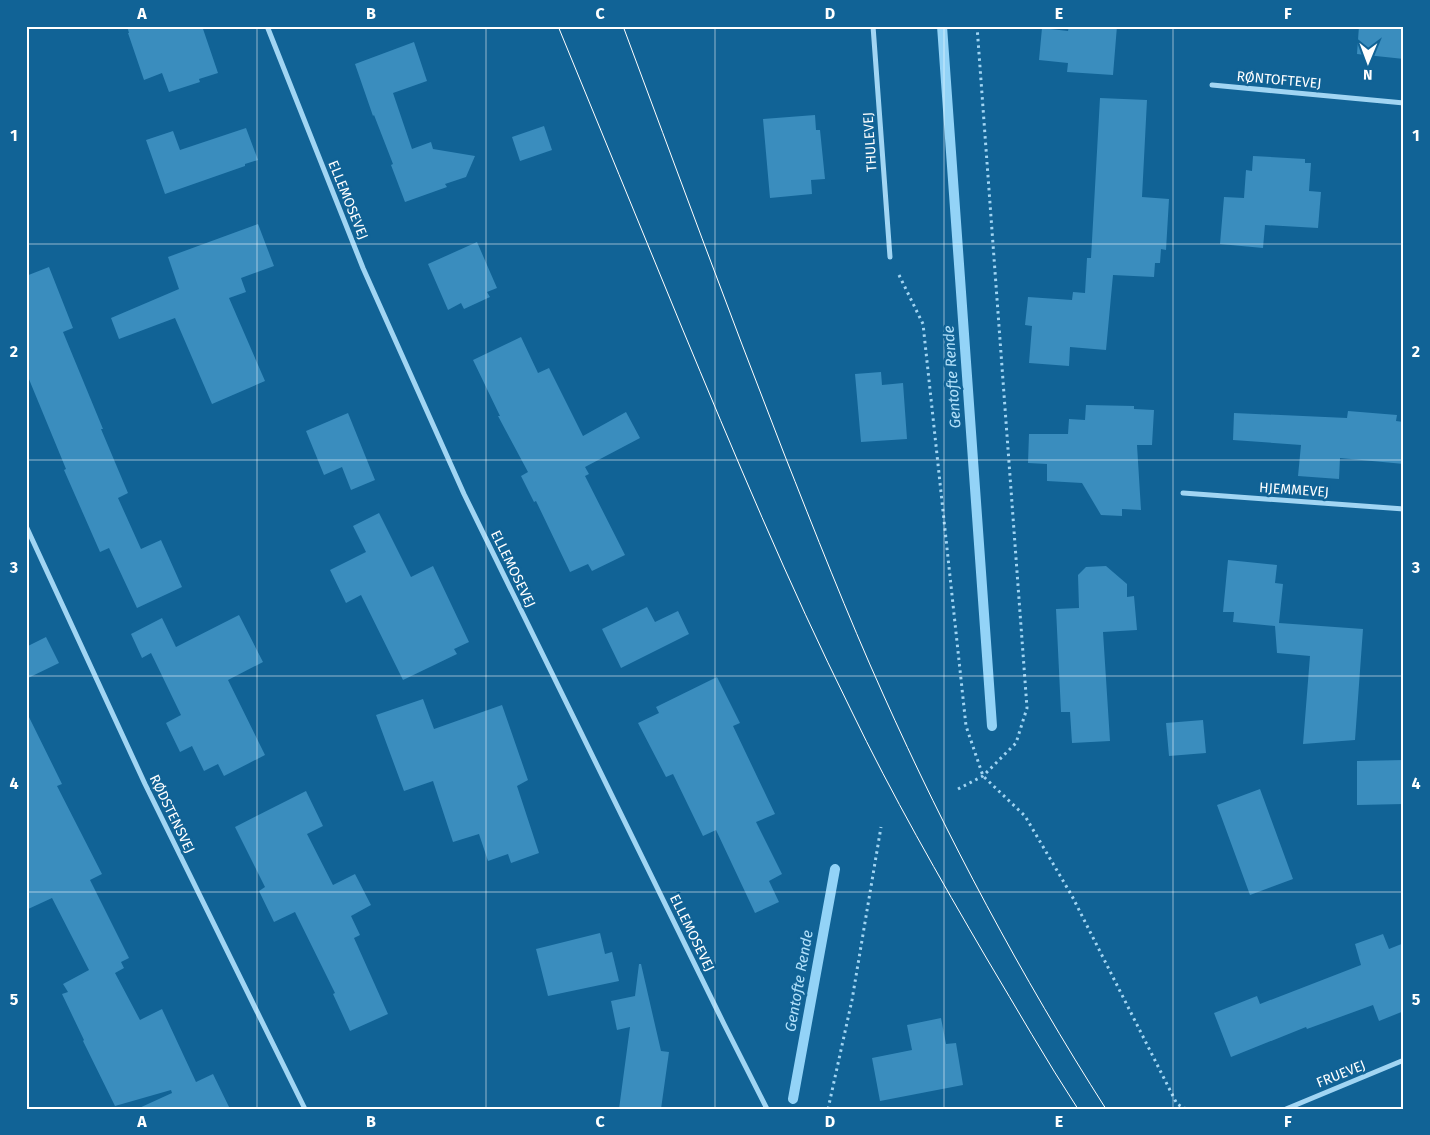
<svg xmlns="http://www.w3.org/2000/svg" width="1430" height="1135" font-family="'Fira Sans',sans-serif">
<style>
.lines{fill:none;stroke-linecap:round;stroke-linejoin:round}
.stream{stroke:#93d3f7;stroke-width:10}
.building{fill:#3a8dbe}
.path{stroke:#a1d5f3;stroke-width:3;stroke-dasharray:2.5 4;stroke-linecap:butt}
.minor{stroke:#a1d5f3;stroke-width:5}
.tram{stroke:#fff;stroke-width:1}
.grid{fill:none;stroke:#fff;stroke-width:1;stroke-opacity:0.55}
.labels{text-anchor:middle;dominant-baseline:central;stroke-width:5;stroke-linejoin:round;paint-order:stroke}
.street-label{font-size:14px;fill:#fff;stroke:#116396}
.water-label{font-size:15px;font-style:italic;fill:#b1e0fa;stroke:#116396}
.neatline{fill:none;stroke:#fff;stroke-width:2}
.grid-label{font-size:16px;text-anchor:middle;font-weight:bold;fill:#fff}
</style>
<rect width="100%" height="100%" fill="#116396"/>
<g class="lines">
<path class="stream" d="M 942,26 L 992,726
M 793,1099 L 835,869"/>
</g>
<path class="building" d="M 127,26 L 202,26 L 218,73 L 199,79 L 200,82 L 169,92 L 162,73 L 144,80 L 128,33 L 129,33 Z
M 1069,26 L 1117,26 L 1113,75 L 1067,72 L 1068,63 L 1039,60 L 1042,28 L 1068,31 Z
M 1359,26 L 1404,26 L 1404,59 L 1357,54 Z
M 414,42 L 427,81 L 393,93 L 412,149 L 431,142 L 433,149 L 475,156 L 466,177 L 445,184 L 447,187 L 405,202 L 391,165 L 393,164 L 374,115 L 373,116 L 355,64 Z
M 1100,98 L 1147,100 L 1142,197 L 1169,199 L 1166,250 L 1161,249 L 1160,263 L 1155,263 L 1154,277 L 1113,275 L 1106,350 L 1070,347 L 1069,366 L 1029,363 L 1032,326 L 1025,325 L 1028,297 L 1072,300 L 1073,292 L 1085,293 L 1087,258 L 1091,258 Z
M 815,115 L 816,130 L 820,130 L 825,179 L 811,180 L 812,194 L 770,198 L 763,119 Z
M 544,126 L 552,150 L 520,161 L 512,137 Z
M 246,128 L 258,160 L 245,164 L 245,166 L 165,194 L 146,140 L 173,131 L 180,150 Z
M 1253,156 L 1305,159 L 1305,163 L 1311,163 L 1309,191 L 1321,192 L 1318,228 L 1265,225 L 1263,248 L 1220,244 L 1224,197 L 1244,198 L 1246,170 L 1252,171 Z
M 258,224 L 274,266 L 241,278 L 246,292 L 229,298 L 265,381 L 212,404 L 175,318 L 119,339 L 111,318 L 179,289 L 168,257 Z
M 477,242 L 497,288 L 487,292 L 490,297 L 464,309 L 461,303 L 448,310 L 428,264 Z
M 49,267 L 73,328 L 63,332 L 103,429 L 101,429 L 128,493 L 118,498 L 141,549 L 161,540 L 182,587 L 137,608 L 109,548 L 100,552 L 64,470 L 66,469 L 26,372 L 26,276 Z
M 521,337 L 538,373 L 549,368 L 583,436 L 626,412 L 640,438 L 585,467 L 589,474 L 585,476 L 625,555 L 592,571 L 588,564 L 570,572 L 536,501 L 534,502 L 521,476 L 528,472 L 498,416 L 500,416 L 473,360 Z
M 881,372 L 882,385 L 903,383 L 907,439 L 861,442 L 855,374 Z
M 1086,405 L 1134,406 L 1134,409 L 1154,410 L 1152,445 L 1137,445 L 1141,510 L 1122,509 L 1122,516 L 1101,515 L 1082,483 L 1047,481 L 1047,464 L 1028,463 L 1029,434 L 1068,434 L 1069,419 L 1085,420 Z
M 1348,411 L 1397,415 L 1396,421 L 1404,422 L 1404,464 L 1340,458 L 1339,479 L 1298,476 L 1301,445 L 1233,440 L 1234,413 L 1347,418 Z
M 348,413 L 375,480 L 351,490 L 342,467 L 324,475 L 306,431 Z
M 379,513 L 411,577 L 433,566 L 469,642 L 454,649 L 457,654 L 403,680 L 361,595 L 346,603 L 330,570 L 366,552 L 353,526 Z
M 1228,560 L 1277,565 L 1275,583 L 1283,584 L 1279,623 L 1363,629 L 1355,740 L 1303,744 L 1310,656 L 1277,653 L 1275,626 L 1233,622 L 1234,612 L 1223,612 Z
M 1106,566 L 1127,584 L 1127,597 L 1134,596 L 1137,630 L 1103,632 L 1110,741 L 1072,743 L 1070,712 L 1061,712 L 1056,609 L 1079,608 L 1078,575 L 1086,567 Z
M 647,607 L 655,622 L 678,611 L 689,634 L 621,668 L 602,629 Z
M 239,615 L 263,662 L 228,680 L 265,755 L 224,776 L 218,764 L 204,771 L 192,746 L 180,752 L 166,723 L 181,715 L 151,653 L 142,658 L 131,634 L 162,618 L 176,647 Z
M 46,637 L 59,663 L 26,679 L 26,647 Z
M 717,677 L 740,723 L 733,726 L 775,814 L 756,822 L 782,874 L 769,881 L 779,902 L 755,913 L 716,830 L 703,836 L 673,774 L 666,777 L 638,723 L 659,713 L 656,707 Z
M 423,699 L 434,729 L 502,705 L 528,780 L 517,786 L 539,853 L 511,863 L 508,854 L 488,861 L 479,834 L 453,842 L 433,781 L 404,791 L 376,715 Z
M 26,711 L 62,784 L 57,786 L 102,874 L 90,880 L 129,958 L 121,962 L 124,968 L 115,973 L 140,1020 L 162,1009 L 196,1082 L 213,1074 L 230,1109 L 137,1109 L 172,1093 L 171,1090 L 115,1106 L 83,1041 L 84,1040 L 62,994 L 68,992 L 63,984 L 89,970 L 52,898 L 26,910 Z
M 1203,720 L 1206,753 L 1169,756 L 1166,723 Z
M 1404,760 L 1404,804 L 1357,805 L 1357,761 Z
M 1260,789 L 1293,879 L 1250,895 L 1217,805 Z
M 306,791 L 323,826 L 307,834 L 333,885 L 355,874 L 371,905 L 351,916 L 360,935 L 354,938 L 388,1014 L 350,1031 L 333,994 L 335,993 L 295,912 L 274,922 L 259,891 L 265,887 L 235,827 Z
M 600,933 L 605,954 L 612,952 L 619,981 L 548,996 L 536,949 Z
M 1383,934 L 1389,949 L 1404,943 L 1404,1011 L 1379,1021 L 1373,1005 L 1307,1029 L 1306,1027 L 1231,1057 L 1214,1013 L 1257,996 L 1260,1004 L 1361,965 L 1355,944 Z
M 639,964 L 641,964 L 661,1051 L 669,1052 L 661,1109 L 619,1109 L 630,1027 L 617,1030 L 611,1001 L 635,996 Z
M 941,1018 L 946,1044 L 956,1043 L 963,1085 L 880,1101 L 872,1058 L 912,1050 L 907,1025 Z"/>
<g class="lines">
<path class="path" d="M 899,275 L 923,324 L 966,726 L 983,776 L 1025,816 L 1072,896 L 1177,1104 L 1186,1109
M 958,789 L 983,776 L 1016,743 L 1027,708 L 977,26
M 828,1109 L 852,1000 L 881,827"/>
<path class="minor" d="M 267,26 L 363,268 L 464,494 L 724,1024 L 767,1109
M 873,26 L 890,257
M 1212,85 L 1404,103
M 1183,493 L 1404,509
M 26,526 L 145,784 L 305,1109
M 1286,1109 L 1404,1060"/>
<path class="tram" d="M 558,26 C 599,125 639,224 680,323 C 734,453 788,583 851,710 C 892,795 939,877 987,959 C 1017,1009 1046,1060 1078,1109
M 623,26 C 676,168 728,310 783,451 C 815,532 847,614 883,694 C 947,837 1021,976 1106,1109"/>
</g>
<path class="grid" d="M 257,26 L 257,1109M 486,26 L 486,1109M 715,26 L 715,1109M 944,26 L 944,1109M 1173,26 L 1173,1109M 26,244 L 1404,244M 26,460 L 1404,460M 26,676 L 1404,676M 26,892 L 1404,892"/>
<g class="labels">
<g class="street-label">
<text transform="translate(1279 80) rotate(5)">RØNTOFTEVEJ</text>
<text transform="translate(870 142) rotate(-94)">THULEVEJ</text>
<text transform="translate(348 200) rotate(68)">ELLEMOSEVEJ</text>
<text transform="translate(1294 490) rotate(4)">HJEMMEVEJ</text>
<text transform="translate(513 569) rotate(64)">ELLEMOSEVEJ</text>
<text transform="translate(172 814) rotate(64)">RØDSTENSVEJ</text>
<text transform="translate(692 933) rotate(64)">ELLEMOSEVEJ</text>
<text transform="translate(1341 1074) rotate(-22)">FRUEVEJ</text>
</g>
<g class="water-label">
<text transform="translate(952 377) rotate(-94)">Gentofte Rende</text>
<text transform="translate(799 981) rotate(-80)">Gentofte Rende</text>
</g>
</g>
<rect width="1430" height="1135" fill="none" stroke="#116396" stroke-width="55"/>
<g transform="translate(1368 62) rotate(181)" stroke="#116396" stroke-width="4" paint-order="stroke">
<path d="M0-4L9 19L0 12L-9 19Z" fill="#ffffff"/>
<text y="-8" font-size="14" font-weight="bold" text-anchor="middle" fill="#ffffff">N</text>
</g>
<rect x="28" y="28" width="1374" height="1080" class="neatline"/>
<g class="grid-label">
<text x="142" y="19">A</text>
<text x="371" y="19">B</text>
<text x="600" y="19">C</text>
<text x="830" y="19">D</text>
<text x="1059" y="19">E</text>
<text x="1288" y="19">F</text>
<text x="14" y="141">1</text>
<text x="1416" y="141">1</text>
<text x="14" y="357">2</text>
<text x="1416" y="357">2</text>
<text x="14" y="573">3</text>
<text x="1416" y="573">3</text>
<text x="14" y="789">4</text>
<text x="1416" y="789">4</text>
<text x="14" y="1005">5</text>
<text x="1416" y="1005">5</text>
<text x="142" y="1127">A</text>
<text x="371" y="1127">B</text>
<text x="600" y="1127">C</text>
<text x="830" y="1127">D</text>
<text x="1059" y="1127">E</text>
<text x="1288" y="1127">F</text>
</g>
</svg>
